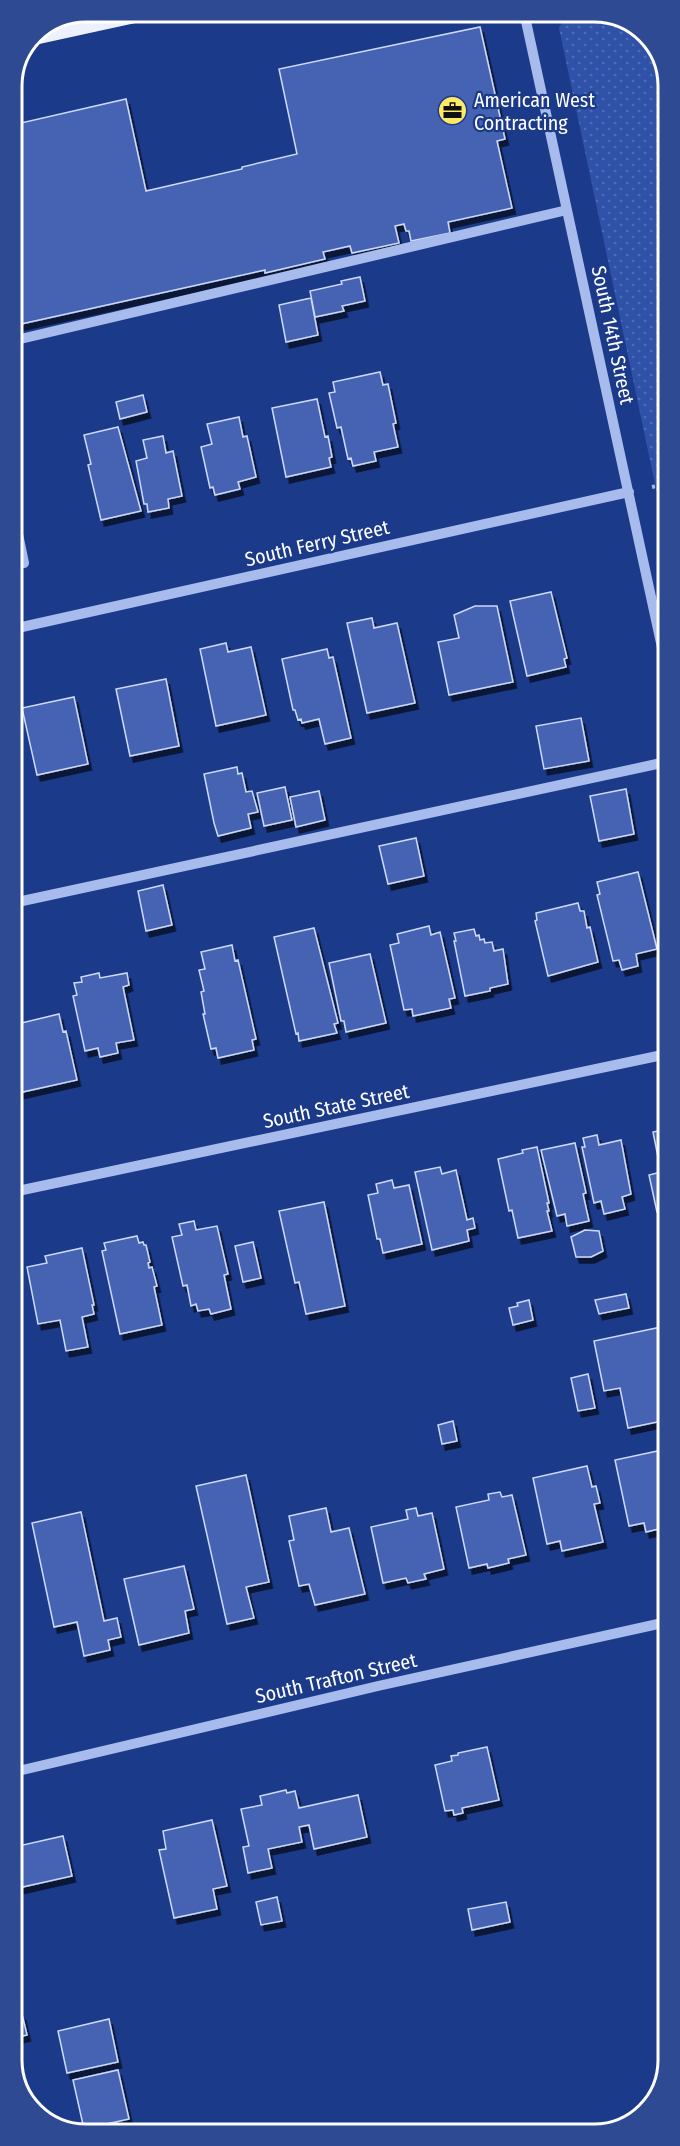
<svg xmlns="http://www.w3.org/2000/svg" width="680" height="2146" font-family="'Fira Sans Condensed',sans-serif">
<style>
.grass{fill:url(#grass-dots)}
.building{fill:#4463b2;stroke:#cdd9f9;stroke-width:1.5;filter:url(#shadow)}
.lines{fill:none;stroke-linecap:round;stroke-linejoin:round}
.path{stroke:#a7bbec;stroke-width:4;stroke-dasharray:3 4.5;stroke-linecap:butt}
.minor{stroke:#a7bbec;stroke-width:10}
.major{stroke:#edf1ff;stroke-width:15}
.labels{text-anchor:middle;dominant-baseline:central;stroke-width:4.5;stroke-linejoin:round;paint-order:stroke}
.poi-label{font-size:20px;fill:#fff;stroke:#1c3a8a;text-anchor:start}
.street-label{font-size:20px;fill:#fff;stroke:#1c3a8a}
.rim{fill:none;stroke:#fff;stroke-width:3}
</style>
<defs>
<pattern id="grass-dots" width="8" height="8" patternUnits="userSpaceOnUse" patternTransform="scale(1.5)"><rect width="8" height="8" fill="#2f52a8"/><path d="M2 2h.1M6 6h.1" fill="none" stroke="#4e6cb5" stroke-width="1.8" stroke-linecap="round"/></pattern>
<filter id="shadow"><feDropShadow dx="3.5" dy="6" stdDeviation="0" flood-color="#0009"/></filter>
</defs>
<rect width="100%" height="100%" fill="#1c3a8a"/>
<path class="grass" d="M 567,12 L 599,12 L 643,30 L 666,67 L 666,536 L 559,28 Z"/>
<path class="building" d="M 480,27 L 505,139 L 497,141 L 512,208 L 448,222 L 450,233 L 411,241 L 409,231 L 406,231 L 404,224 L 395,226 L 399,243 L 352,253 L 350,246 L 323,252 L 325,259 L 265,273 L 265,270 L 12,326 L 12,125 L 126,99 L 146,191 L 242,169 L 242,167 L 297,154 L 279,69 Z
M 360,277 L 365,301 L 342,306 L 344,311 L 315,317 L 310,291 L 342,284 L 341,281 Z
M 311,298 L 318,335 L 286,342 L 279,305 Z
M 380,372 L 383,385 L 388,384 L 396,423 L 393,424 L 398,447 L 374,452 L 376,461 L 353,466 L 351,458 L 348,459 L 341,427 L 337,428 L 329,393 L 335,392 L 333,382 Z
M 143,395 L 147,412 L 120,419 L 116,402 Z
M 317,399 L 325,437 L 328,436 L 332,457 L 329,458 L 331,467 L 286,477 L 272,408 Z
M 239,417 L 243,437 L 247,436 L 256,477 L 238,482 L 240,489 L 215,495 L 213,487 L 210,488 L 201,447 L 212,444 L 207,424 Z
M 118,427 L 141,511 L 101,520 L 88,465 L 91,464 L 84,435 Z
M 163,436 L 166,453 L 173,451 L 182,496 L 168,499 L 169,508 L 148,512 L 147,504 L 144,504 L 136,461 L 147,458 L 143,440 Z
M 551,592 L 567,658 L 564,659 L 566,667 L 527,676 L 510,601 Z
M 475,606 L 497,606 L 513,682 L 449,695 L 438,642 L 459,638 L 454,615 Z
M 372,618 L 374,628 L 397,623 L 415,703 L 367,713 L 347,623 Z
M 226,643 L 228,652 L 251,647 L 266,715 L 216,726 L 200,649 Z
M 327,649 L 329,658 L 333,657 L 351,738 L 325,744 L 319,719 L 302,723 L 301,719 L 298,720 L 295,710 L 293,710 L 282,659 Z
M 166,679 L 179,746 L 130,756 L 116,689 Z
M 74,697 L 88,764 L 37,775 L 22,708 Z
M 581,718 L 589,761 L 544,769 L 536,726 Z
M 237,767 L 238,774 L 242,773 L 246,792 L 252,791 L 258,812 L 248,814 L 251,828 L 218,836 L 214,823 L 204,774 Z
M 285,787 L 292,820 L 264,826 L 257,793 Z
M 626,789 L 634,834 L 599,841 L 590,796 Z
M 319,791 L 325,820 L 296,827 L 290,797 Z
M 416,838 L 424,876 L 388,884 L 379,846 Z
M 638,872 L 657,949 L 636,954 L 638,966 L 622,970 L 619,960 L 613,961 L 597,895 L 600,894 L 597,882 Z
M 163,885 L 172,925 L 146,931 L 138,891 Z
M 578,903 L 580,911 L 584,911 L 587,928 L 590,927 L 598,962 L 548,976 L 535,921 L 537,920 L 536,913 Z
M 429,926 L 431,935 L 440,932 L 455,998 L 449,999 L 451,1008 L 413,1016 L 412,1009 L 404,1010 L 390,945 L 399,943 L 397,934 Z
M 314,928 L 338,1023 L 334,1024 L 337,1033 L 299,1041 L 298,1033 L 296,1034 L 274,937 Z
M 474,929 L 476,936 L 479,935 L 480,940 L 484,939 L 485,943 L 492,942 L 494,951 L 503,949 L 508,984 L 490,988 L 490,991 L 465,996 L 454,941 L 456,941 L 454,933 Z
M 232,945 L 235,961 L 238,960 L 256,1039 L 252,1040 L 254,1050 L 218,1058 L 216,1048 L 211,1049 L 203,1014 L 205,1014 L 201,992 L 204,991 L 199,970 L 205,969 L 201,952 Z
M 370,954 L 386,1023 L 346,1032 L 344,1021 L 341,1021 L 329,963 Z
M 99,973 L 100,978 L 127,973 L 129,985 L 123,987 L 134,1040 L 116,1043 L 118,1053 L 100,1057 L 98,1048 L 85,1051 L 73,996 L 77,995 L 74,983 L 82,982 L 81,977 Z
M 59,1014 L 63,1032 L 66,1031 L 77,1080 L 18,1093 L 13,1073 L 13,1025 Z
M 667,1129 L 667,1210 L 657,1212 L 649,1175 L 661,1172 L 653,1132 Z
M 597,1135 L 599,1145 L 621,1140 L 631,1194 L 622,1197 L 625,1209 L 604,1214 L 601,1201 L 594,1203 L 582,1147 L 585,1147 L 583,1138 Z
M 575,1143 L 586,1193 L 583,1194 L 589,1221 L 567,1226 L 565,1214 L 557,1216 L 541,1150 Z
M 537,1147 L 549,1203 L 547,1203 L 549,1211 L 547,1211 L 552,1231 L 518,1238 L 512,1210 L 509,1211 L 498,1159 L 523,1153 L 522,1150 Z
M 440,1167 L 442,1174 L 456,1170 L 467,1220 L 473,1218 L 475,1228 L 467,1230 L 469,1241 L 432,1250 L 415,1172 Z
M 392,1180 L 394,1188 L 409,1185 L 422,1244 L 383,1253 L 380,1239 L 377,1239 L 368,1195 L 378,1193 L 376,1184 Z
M 324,1202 L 345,1306 L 306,1314 L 299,1282 L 295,1283 L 279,1211 Z
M 194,1221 L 196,1230 L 217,1226 L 228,1274 L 224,1275 L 231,1309 L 211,1314 L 209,1309 L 198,1311 L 196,1304 L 191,1306 L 187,1285 L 183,1286 L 172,1237 L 182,1235 L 179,1224 Z
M 585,1230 L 599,1231 L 603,1251 L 591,1257 L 576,1257 L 571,1237 Z
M 137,1236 L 139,1243 L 143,1242 L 144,1245 L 146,1245 L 150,1262 L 148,1263 L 149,1268 L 152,1267 L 157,1286 L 154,1287 L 162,1325 L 120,1334 L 102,1251 L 106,1250 L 104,1243 Z
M 253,1242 L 261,1278 L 243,1282 L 235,1246 Z
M 82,1248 L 94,1305 L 92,1305 L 94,1314 L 82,1317 L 88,1347 L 66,1351 L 60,1320 L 38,1324 L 27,1267 L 47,1263 L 45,1256 Z
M 626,1294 L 629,1308 L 599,1314 L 595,1300 Z
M 529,1300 L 533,1320 L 513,1325 L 509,1308 L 518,1306 L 517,1303 Z
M 666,1326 L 667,1420 L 628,1428 L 620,1388 L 604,1391 L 594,1341 Z
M 588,1374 L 595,1408 L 578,1411 L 571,1378 Z
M 453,1421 L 457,1441 L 442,1444 L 438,1425 Z
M 667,1449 L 667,1527 L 646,1532 L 644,1523 L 629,1526 L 615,1460 Z
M 587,1466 L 592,1487 L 596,1486 L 600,1503 L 594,1504 L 603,1542 L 562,1551 L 560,1541 L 547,1544 L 533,1478 Z
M 246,1475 L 269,1582 L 246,1587 L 254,1618 L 227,1624 L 196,1486 Z
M 500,1492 L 502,1497 L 512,1495 L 526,1555 L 508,1559 L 509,1563 L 488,1568 L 487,1564 L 469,1568 L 456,1507 L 489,1500 L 488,1494 Z
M 326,1508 L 331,1532 L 349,1528 L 365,1594 L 315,1605 L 309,1584 L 299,1586 L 289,1541 L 294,1540 L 289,1516 Z
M 416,1508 L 418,1516 L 432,1513 L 444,1569 L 424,1574 L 426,1579 L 408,1583 L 406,1578 L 383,1583 L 371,1527 L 408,1519 L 406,1510 Z
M 81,1512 L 104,1621 L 117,1618 L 121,1637 L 108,1640 L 110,1650 L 84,1656 L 77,1622 L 54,1627 L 32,1523 Z
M 184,1566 L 194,1609 L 185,1611 L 189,1633 L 139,1645 L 124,1579 Z
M 487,1747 L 499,1800 L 462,1808 L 463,1813 L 454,1815 L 453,1810 L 445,1811 L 435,1765 L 452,1761 L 451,1756 L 458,1755 L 458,1753 Z
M 286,1790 L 287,1793 L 295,1791 L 299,1808 L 358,1795 L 367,1837 L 314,1849 L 309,1825 L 299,1827 L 302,1842 L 268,1849 L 272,1868 L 248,1873 L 243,1847 L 249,1846 L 241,1809 L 262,1805 L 260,1796 Z
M 212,1820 L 227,1886 L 213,1889 L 217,1909 L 174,1918 L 159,1850 L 166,1849 L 163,1831 Z
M 63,1836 L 72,1876 L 18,1888 L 14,1873 L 14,1847 Z
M 277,1897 L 282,1921 L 261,1925 L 256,1902 Z
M 506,1902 L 510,1922 L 472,1930 L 468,1909 Z
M 22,2014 L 27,2035 L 14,2038 L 14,2015 Z
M 109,2019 L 118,2062 L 67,2073 L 58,2031 Z
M 118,2070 L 129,2119 L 84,2129 L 73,2080 Z"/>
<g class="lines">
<path class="path" d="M 652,487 L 666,484"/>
<path class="minor" d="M 524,12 L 666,666
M 80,15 L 83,27
M 12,341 L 567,210
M 13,510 L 24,563
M 13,629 L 629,492
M 13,903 L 666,762
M 13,1192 L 667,1054
M 14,1772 L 378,1686 L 667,1622"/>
<path class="major" d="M 32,38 L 151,12"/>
</g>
<defs>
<symbol id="office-disc" viewBox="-11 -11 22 22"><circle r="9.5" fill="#fdeb65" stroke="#1c3a8a"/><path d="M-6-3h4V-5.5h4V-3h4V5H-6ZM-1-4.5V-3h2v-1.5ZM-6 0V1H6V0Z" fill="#111"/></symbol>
</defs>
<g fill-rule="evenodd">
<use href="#office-disc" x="436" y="94" width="33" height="33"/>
</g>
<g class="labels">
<g class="poi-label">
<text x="474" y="100">American West<tspan x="474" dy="23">Contracting</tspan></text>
</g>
<g class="street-label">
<text transform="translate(613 335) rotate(78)">South 14th Street</text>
<text transform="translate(317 543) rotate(-13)">South Ferry Street</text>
<text transform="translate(336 1106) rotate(-12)">South State Street</text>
<text transform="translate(336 1678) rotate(-13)">South Trafton Street</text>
</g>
</g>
<path d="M0 0H680V2146H0ZM86 22H594A64 64 0 0 1 658 86V2060A64 64 0 0 1 594 2124H86A64 64 0 0 1 22 2060V86A64 64 0 0 1 86 22Z" fill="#2e4a93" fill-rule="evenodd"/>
<path class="rim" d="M86 22H594A64 64 0 0 1 658 86V2060A64 64 0 0 1 594 2124H86A64 64 0 0 1 22 2060V86A64 64 0 0 1 86 22Z"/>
</svg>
